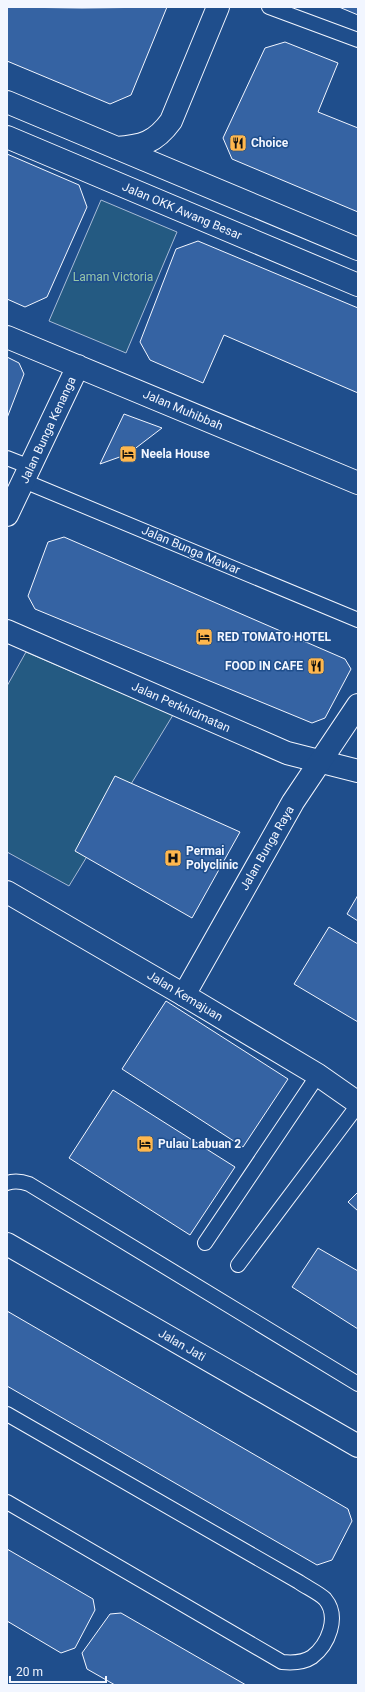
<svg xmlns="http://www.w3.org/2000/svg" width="365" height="1692" font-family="Roboto,sans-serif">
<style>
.green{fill:#245a82;stroke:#a8bbd7}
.building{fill:#3563a3;stroke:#f2f6ff}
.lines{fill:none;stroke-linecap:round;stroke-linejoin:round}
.lane-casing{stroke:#f2f6ff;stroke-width:16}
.street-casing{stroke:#f2f6ff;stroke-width:24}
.secondary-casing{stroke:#f2f6ff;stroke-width:24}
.lane{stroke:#1f4e8c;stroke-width:14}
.street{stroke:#1f4e8c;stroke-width:22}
.secondary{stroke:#1f4e8c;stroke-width:22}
.labels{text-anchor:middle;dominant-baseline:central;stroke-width:3;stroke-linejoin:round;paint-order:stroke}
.poi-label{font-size:12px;font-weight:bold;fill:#f2f6ff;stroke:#1f4e8c;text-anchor:start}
.street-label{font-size:12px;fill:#f2f6ff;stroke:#1f4e8c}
.park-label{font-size:12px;fill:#97c8a6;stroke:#1f4e8c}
</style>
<rect width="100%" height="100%" fill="#1f4e8c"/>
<path class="green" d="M 101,200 L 177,232 L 126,353 L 49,321 Z
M 26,652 L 173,715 L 69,886 L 7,852 L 7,686 Z"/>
<path class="building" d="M 7,7 L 82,8 L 167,7 L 131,95 L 110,104 L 7,61 Z
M 339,7 L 358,7 L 358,15 Z
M 285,42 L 338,63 L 318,112 L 358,128 L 358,212 L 232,159 L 223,138 L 265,48 Z
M 7,154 L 79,185 L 87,207 L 47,297 L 25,307 L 7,299 Z
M 198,241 L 358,308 L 358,393 L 224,335 L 203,383 L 150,360 L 140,342 L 176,249 Z
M 7,357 L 19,363 L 24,374 L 7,418 Z
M 124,414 L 162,428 L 128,454 L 100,464 Z
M 64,537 L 345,659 L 351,669 L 325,718 L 312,723 L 35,609 L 28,596 L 48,542 Z
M 115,776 L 240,832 L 192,918 L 75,851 Z
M 358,895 L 358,921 L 347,914 Z
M 329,927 L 358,944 L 358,1022 L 294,984 Z
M 166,1001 L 288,1079 L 243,1147 L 122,1069 Z
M 113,1090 L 235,1167 L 190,1235 L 69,1158 Z
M 358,1192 L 358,1211 L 348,1202 Z
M 318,1248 L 358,1271 L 358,1329 L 292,1287 Z
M 7,1311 L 348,1509 L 352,1521 L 332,1560 L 317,1565 L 7,1386 Z
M 7,1549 L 93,1599 L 95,1610 L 75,1648 L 61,1653 L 7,1621 Z
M 121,1613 L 246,1685 L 115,1685 L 87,1669 L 82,1653 L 110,1614 Z"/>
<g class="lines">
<defs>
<path id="lane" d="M 269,7 L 358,40
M 7,458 L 30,467
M 24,481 L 358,620
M 7,1183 C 15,1180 21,1181 29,1184 L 358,1384
M 205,1243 L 318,1075
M 238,1265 L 358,1105
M 7,1414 L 299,1582 C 306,1587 319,1593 325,1599 C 340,1617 328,1645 312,1657 C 303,1663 292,1663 282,1662 L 7,1502"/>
<path id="street" d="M 7,102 L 358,249
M 7,137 L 358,285
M 116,148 C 142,146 155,143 171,121 L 218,7
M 7,337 L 358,483
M 7,515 L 78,366
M 7,631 L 287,753 L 358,771
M 7,892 L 184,995"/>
<path id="secondary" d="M 358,705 L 293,802 L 184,995 L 318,1075 L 358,1103
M 7,1244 L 358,1446"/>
</defs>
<use href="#lane" class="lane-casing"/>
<use href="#street" class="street-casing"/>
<use href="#secondary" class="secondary-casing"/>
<use href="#lane" class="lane"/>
<use href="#street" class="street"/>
<use href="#secondary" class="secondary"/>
</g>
<defs>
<symbol id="restaurant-square" viewBox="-11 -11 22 22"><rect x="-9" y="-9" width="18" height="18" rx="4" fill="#ffb74d" stroke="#1f4e8c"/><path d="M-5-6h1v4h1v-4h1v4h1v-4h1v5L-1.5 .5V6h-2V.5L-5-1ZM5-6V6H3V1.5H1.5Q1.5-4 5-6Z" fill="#111"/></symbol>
<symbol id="hotel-square" viewBox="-11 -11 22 22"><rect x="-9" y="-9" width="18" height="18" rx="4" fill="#ffb74d" stroke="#1f4e8c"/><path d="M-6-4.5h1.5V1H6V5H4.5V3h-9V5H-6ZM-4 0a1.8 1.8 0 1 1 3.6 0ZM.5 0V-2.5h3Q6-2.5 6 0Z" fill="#111"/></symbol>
<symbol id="hospital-square" viewBox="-11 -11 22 22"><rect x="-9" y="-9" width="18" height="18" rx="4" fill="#ffb74d" stroke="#1f4e8c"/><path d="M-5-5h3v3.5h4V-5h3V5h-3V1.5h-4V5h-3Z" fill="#111"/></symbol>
</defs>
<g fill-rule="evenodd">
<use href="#restaurant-square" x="228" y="133" width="20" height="20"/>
<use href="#hotel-square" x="118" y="444" width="20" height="20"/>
<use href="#hotel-square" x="194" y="627" width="20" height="20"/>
<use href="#restaurant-square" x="306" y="656" width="20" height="20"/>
<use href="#hospital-square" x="163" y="848" width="20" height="20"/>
<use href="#hotel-square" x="135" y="1134" width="20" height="20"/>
</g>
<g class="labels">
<g class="poi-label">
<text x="251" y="143">Choice</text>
<text x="141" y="454">Neela House</text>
<text x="217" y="637">RED TOMATO HOTEL</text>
<text x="303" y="666" text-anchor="end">FOOD IN CAFE</text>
<text x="186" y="851">Permai<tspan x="186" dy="14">Polyclinic</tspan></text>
<text x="158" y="1144">Pulau Labuan 2</text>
</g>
<g class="street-label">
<text transform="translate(182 211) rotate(23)">Jalan OKK Awang Besar</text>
<text transform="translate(183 410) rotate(23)">Jalan Muhibbah</text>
<text transform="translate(48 430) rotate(-65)">Jalan Bunga Kenanga</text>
<text transform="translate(191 550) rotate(23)">Jalan Bunga Mawar</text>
<text transform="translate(181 707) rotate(24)">Jalan Perkhidmatan</text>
<text transform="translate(267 848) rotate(-60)">Jalan Bunga Raya</text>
<text transform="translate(185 996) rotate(31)">Jalan Kemajuan</text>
<text transform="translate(182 1345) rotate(30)">Jalan Jati</text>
</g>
<g class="park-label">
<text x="113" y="277">Laman Victoria</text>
</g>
</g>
<rect width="365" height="1692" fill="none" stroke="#f2f6ff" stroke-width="16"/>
<path d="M10 1676v6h96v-6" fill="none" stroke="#f2f6ff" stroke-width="2"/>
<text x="16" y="1676" font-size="12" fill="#f2f6ff" stroke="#1f4e8c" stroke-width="3" paint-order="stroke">20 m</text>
</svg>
